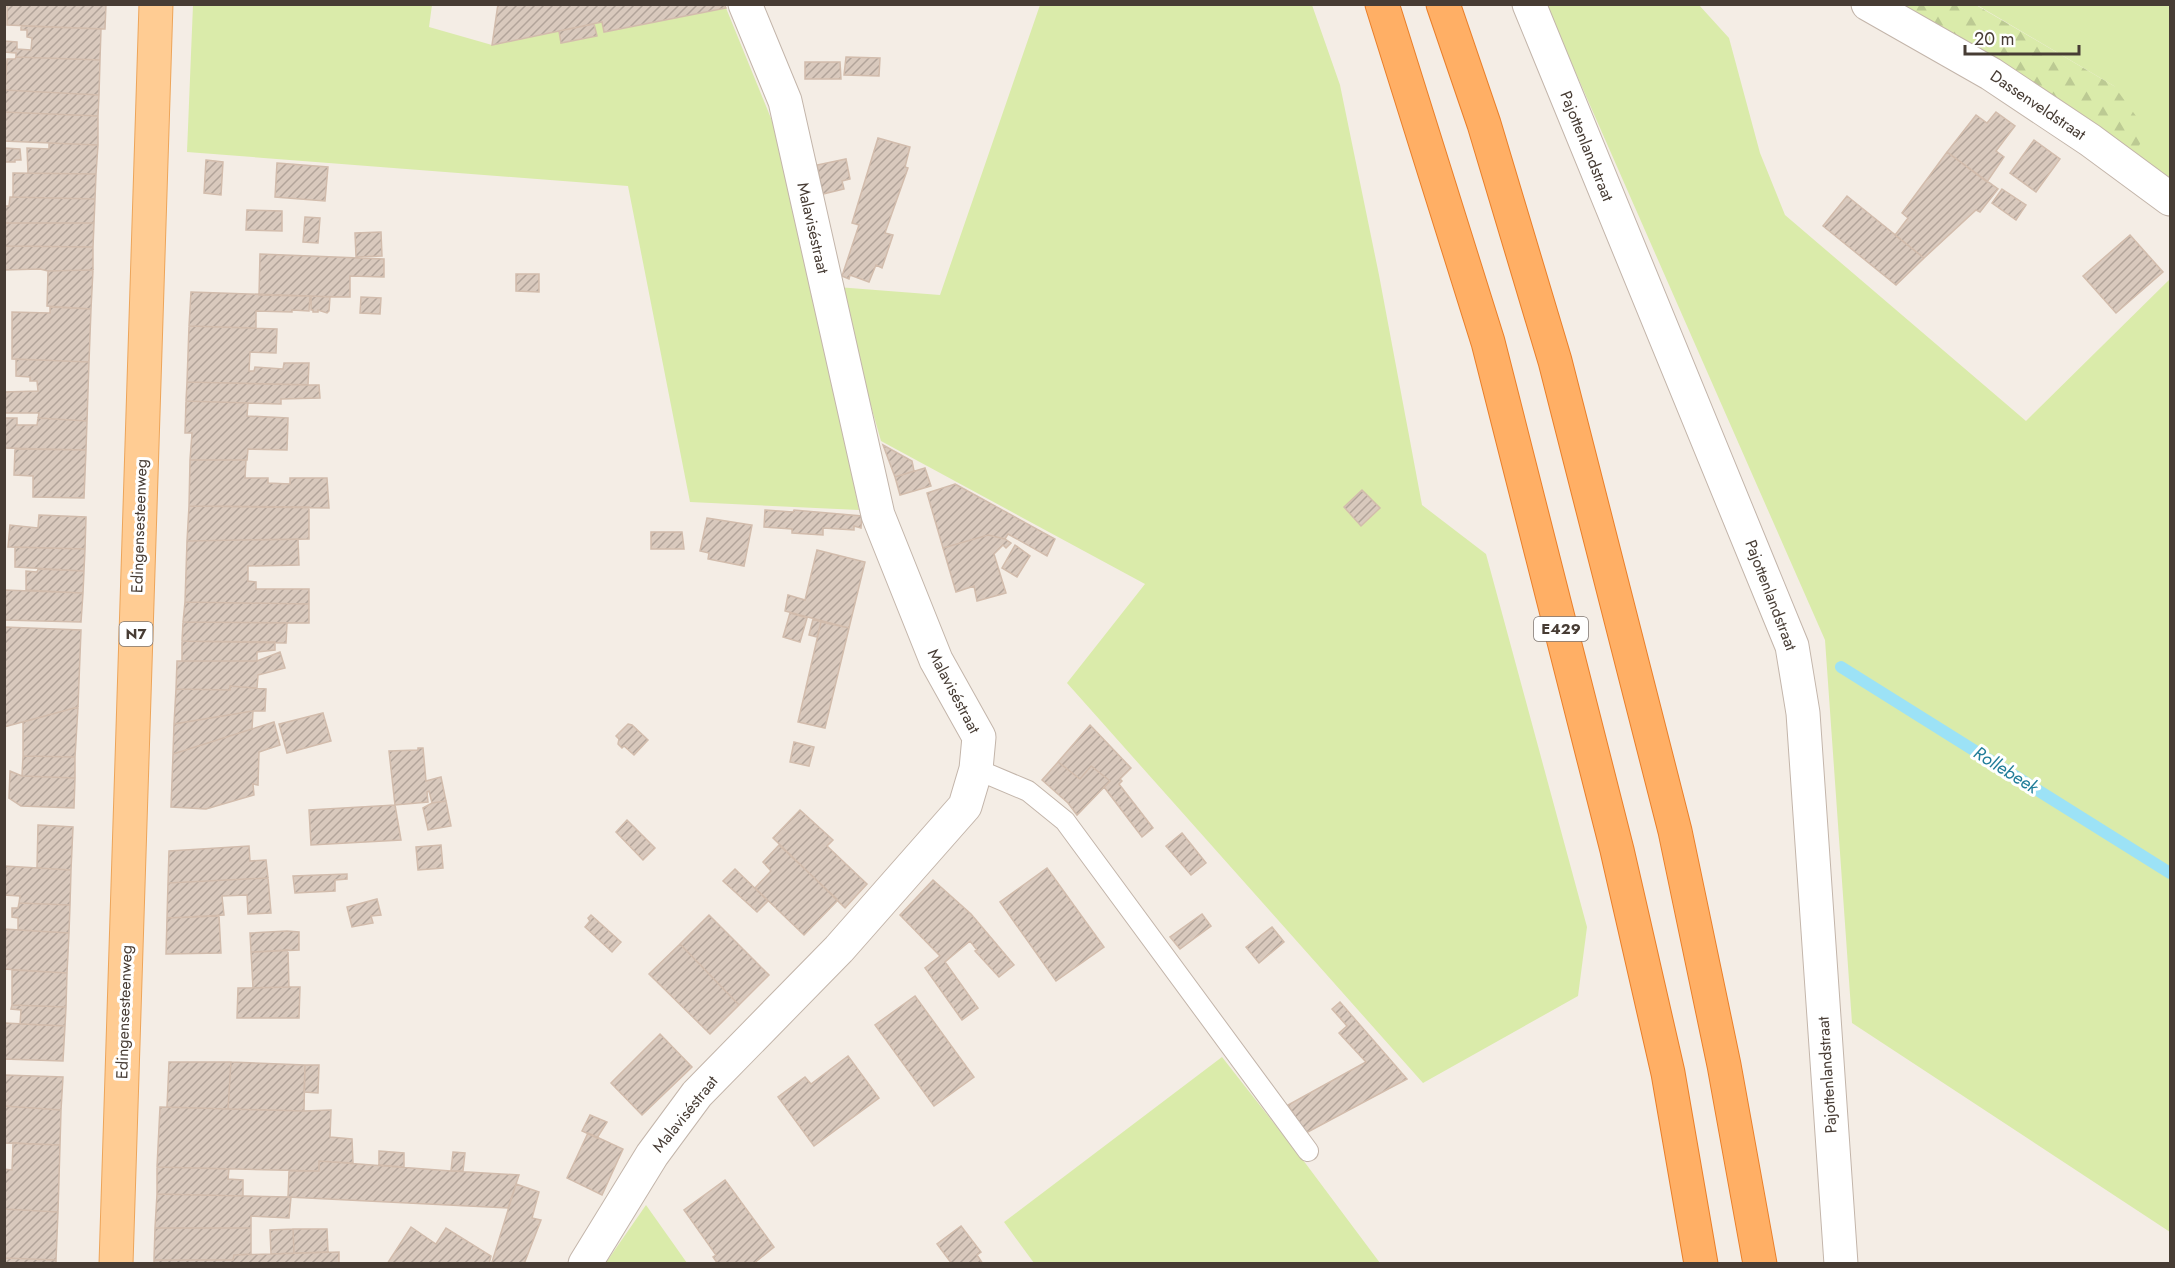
<svg xmlns="http://www.w3.org/2000/svg" width="2175" height="1268" font-family="Jost,sans-serif">
<style>
.grass{fill:#daebaa}
.forest{fill:url(#forest-firs)}
.lines{fill:none;stroke-linecap:round;stroke-linejoin:round}
.stream{stroke:#9ce2f6;stroke-width:12}
.building{fill:url(#building-hatch);stroke:#d2bcac;stroke-width:1.5}
.service-casing{stroke:#c3b5aa;stroke-width:22}
.minor-casing{stroke:#c3b5aa;stroke-width:35}
.primary-casing{stroke:#eda55a;stroke-width:35}
.motorway-casing{stroke:#e97f2a;stroke-width:35}
.service{stroke:#fff;stroke-width:20}
.minor{stroke:#fff;stroke-width:33}
.primary{stroke:#ffcc93;stroke-width:33}
.motorway{stroke:#ffaf65;stroke-width:33}
.labels{text-anchor:middle;dominant-baseline:central;stroke-width:6;stroke-linejoin:round;paint-order:stroke}
.shield{fill:#fff;stroke:#7e7671;stroke-width:1.5}
.shield-label{font-size:15px;font-weight:bold;fill:#473c34}
.street-label{font-size:16px;fill:#473c34;stroke:#fff}
.water-label{font-size:18px;font-style:italic;fill:#217d99;stroke:#fff}
</style>
<defs>
<pattern id="forest-firs" width="22" height="20" patternUnits="userSpaceOnUse" patternTransform="scale(1.5)"><rect width="22" height="20" fill="#daebaa"/><path d="M5 1l3.5 6h-7zM16 11l3.5 6h-7z" fill="#bcca93"/></pattern>
<pattern id="building-hatch" width="6" height="6" patternUnits="userSpaceOnUse" patternTransform="scale(1.5)"><rect width="6" height="6" fill="#d9c9bd"/><path d="M-1 1l2-2M0 6l6-6M5 7l2-2" fill="none" stroke="#b2a49a"/></pattern>
</defs>
<rect width="100%" height="100%" fill="#f4ede5"/>
<path class="grass" d="M 193,5 L 432,5 L 429,27 L 492,45 L 602,22 L 605,32 L 726,8 L 790,165 L 859,510 L 690,502 L 628,186 L 187,152 Z
M 1040,5 L 1312,5 L 1340,85 L 1379,275 L 1422,505 L 1486,554 L 1587,927 L 1578,996 L 1423,1083 L 1067,683 L 1145,584 L 881,441 L 837,287 L 940,295 Z
M 1546,5 L 1699,5 L 1729,38 L 1760,153 L 1785,215 L 2026,421 L 2170,279 L 2170,1232 L 1852,1023 L 1825,640 Z
M 1977,5 L 2170,5 L 2170,178 L 2135,153 L 2114,86 Z
M 1222,1057 L 1306,1164 L 1380,1263 L 1034,1263 L 1004,1222 Z
M 646,1205 L 687,1263 L 605,1264 Z"/>
<path class="forest" d="M 1889,5 L 1976,5 L 2114,86 L 2147,131 L 2135,153 Z"/>
<g class="lines">
<path class="stream" d="M 1841,667 L 2170,873"/>
</g>
<path class="building" d="M 7,4 L 106,4 L 105,29 L 7,25 Z
M 498,4 L 724,4 L 726,8 L 604,32 L 602,22 L 492,45 Z
M 594,24 L 597,36 L 561,43 L 559,31 Z
M 21,26 L 101,29 L 100,60 L 16,57 L 16,53 L 4,52 L 4,41 L 17,42 L 17,49 L 31,50 L 32,38 L 27,37 L 27,30 L 21,30 Z
M 16,57 L 100,60 L 99,95 L 5,90 L 7,59 L 15,59 Z
M 846,57 L 880,58 L 879,76 L 844,75 Z
M 805,62 L 840,62 L 841,79 L 805,79 Z
M 5,90 L 99,95 L 98,116 L 4,112 Z
M 4,112 L 98,116 L 98,145 L 4,141 Z
M 1996,112 L 2015,126 L 1996,151 L 2004,157 L 1987,182 L 1947,152 L 1976,115 L 1987,123 Z
M 878,138 L 910,147 L 905,167 L 908,168 L 885,233 L 893,235 L 882,268 L 876,265 L 869,282 L 850,275 L 849,279 L 842,276 L 859,225 L 852,223 Z
M 2034,140 L 2060,159 L 2036,192 L 2010,173 Z
M 49,143 L 98,145 L 96,174 L 28,173 L 27,148 L 49,149 Z
M 4,148 L 20,149 L 21,160 L 15,160 L 15,162 L 4,162 Z
M 1947,152 L 1998,189 L 1980,212 L 1976,210 L 1924,258 L 1895,235 L 1908,218 L 1902,213 Z
M 846,159 L 850,179 L 842,181 L 844,189 L 823,194 L 817,165 Z
M 206,160 L 223,162 L 221,195 L 204,193 Z
M 277,163 L 328,167 L 325,201 L 275,197 Z
M 13,173 L 96,174 L 95,199 L 13,197 Z
M 2002,189 L 2026,205 L 2016,220 L 1992,203 Z
M 1847,196 L 1924,258 L 1896,285 L 1823,226 Z
M 10,197 L 95,199 L 94,223 L 4,223 L 4,206 L 9,206 Z
M 247,210 L 282,211 L 282,231 L 246,230 Z
M 305,217 L 320,218 L 318,243 L 303,242 Z
M 5,223 L 94,223 L 93,247 L 4,246 Z
M 381,232 L 382,256 L 356,257 L 355,233 Z
M 2130,235 L 2163,272 L 2116,313 L 2083,276 Z
M 4,246 L 93,247 L 93,270 L 48,271 L 40,269 L 4,270 Z
M 260,254 L 384,259 L 384,277 L 350,276 L 350,297 L 259,295 Z
M 93,270 L 91,309 L 47,306 L 48,271 Z
M 516,274 L 539,274 L 539,292 L 516,291 Z
M 191,292 L 310,296 L 309,311 L 292,310 L 292,312 L 256,311 L 256,328 L 189,326 Z
M 311,296 L 330,297 L 329,311 L 327,313 L 318,310 L 318,312 L 313,312 L 313,310 L 311,310 Z
M 361,297 L 381,298 L 380,314 L 360,313 Z
M 50,307 L 91,309 L 89,362 L 12,359 L 12,312 L 50,313 Z
M 189,326 L 277,329 L 276,353 L 250,352 L 249,371 L 254,371 L 255,367 L 283,369 L 284,363 L 309,363 L 308,385 L 187,382 Z
M 16,359 L 89,362 L 87,421 L 38,418 L 39,413 L 4,413 L 4,392 L 38,391 L 37,381 L 30,381 L 30,377 L 16,376 Z
M 187,382 L 319,385 L 320,398 L 281,399 L 281,404 L 186,401 Z
M 186,401 L 248,403 L 247,416 L 288,418 L 287,450 L 248,449 L 247,460 L 190,460 L 192,433 L 185,433 Z
M 4,418 L 17,418 L 17,425 L 37,425 L 38,418 L 87,421 L 86,450 L 4,448 Z
M 883,445 L 912,461 L 914,471 L 895,477 Z
M 15,449 L 86,450 L 84,498 L 33,497 L 33,476 L 14,475 Z
M 190,460 L 246,460 L 245,478 L 268,478 L 268,483 L 290,484 L 290,478 L 327,478 L 329,508 L 189,506 Z
M 925,468 L 931,486 L 900,495 L 895,477 Z
M 955,484 L 1055,539 L 1047,556 L 1008,534 L 1005,539 L 988,535 L 943,548 L 927,493 Z
M 1362,490 L 1380,508 L 1361,526 L 1344,507 Z
M 189,506 L 309,507 L 309,539 L 187,541 Z
M 765,510 L 793,512 L 794,510 L 862,516 L 861,528 L 854,526 L 854,530 L 823,528 L 823,535 L 792,533 L 792,529 L 764,527 Z
M 39,515 L 86,517 L 85,549 L 8,547 L 10,525 L 38,528 Z
M 707,518 L 752,525 L 744,566 L 708,559 L 709,553 L 700,551 Z
M 651,532 L 682,532 L 684,549 L 651,549 Z
M 988,535 L 1005,539 L 1011,543 L 1006,548 L 1003,545 L 994,554 L 1006,593 L 977,601 L 974,586 L 956,592 L 943,548 Z
M 298,539 L 299,565 L 248,566 L 248,581 L 256,582 L 256,589 L 309,589 L 309,604 L 185,602 L 187,541 Z
M 1015,545 L 1030,556 L 1017,577 L 1002,568 Z
M 15,547 L 85,549 L 84,571 L 15,567 Z
M 817,550 L 865,562 L 849,628 L 785,611 L 788,595 L 805,600 Z
M 38,569 L 84,571 L 83,593 L 26,590 L 26,571 L 37,572 Z
M 4,590 L 83,593 L 81,622 L 4,620 Z
M 185,602 L 309,604 L 309,623 L 183,622 Z
M 790,613 L 807,618 L 800,642 L 783,637 Z
M 813,619 L 821,622 L 817,637 L 809,635 Z
M 183,622 L 287,623 L 286,643 L 182,641 Z
M 821,622 L 849,628 L 825,728 L 798,722 Z
M 4,627 L 81,630 L 78,707 L 4,727 Z
M 182,641 L 275,642 L 275,650 L 257,652 L 257,661 L 182,661 Z
M 280,652 L 285,668 L 258,675 L 257,688 L 230,686 L 230,690 L 176,689 L 177,661 L 257,661 Z
M 230,686 L 266,689 L 265,711 L 253,711 L 174,724 L 176,689 L 230,690 Z
M 78,707 L 75,757 L 23,756 L 23,722 Z
M 253,711 L 252,729 L 173,754 L 174,724 Z
M 323,713 L 331,741 L 287,753 L 279,724 Z
M 274,722 L 280,745 L 259,752 L 258,785 L 253,784 L 254,795 L 206,809 L 171,807 L 173,754 Z
M 628,724 L 632,725 L 648,740 L 634,755 L 624,746 L 622,748 L 618,744 L 619,739 L 616,736 Z
M 1090,725 L 1131,768 L 1120,779 L 1122,781 L 1119,784 L 1153,828 L 1142,837 L 1104,787 L 1110,781 L 1091,766 L 1080,779 L 1058,762 Z
M 794,742 L 814,747 L 809,766 L 790,762 Z
M 418,748 L 423,748 L 426,781 L 441,777 L 446,801 L 432,803 L 429,791 L 427,792 L 428,802 L 395,805 L 389,751 L 418,750 Z
M 23,756 L 75,757 L 75,778 L 22,776 Z
M 1058,762 L 1080,779 L 1091,766 L 1110,781 L 1077,815 L 1068,803 L 1042,780 Z
M 10,771 L 22,776 L 75,778 L 74,808 L 21,806 L 9,798 Z
M 446,801 L 451,826 L 428,830 L 423,808 L 432,803 Z
M 395,805 L 401,840 L 311,845 L 309,810 Z
M 800,810 L 833,840 L 827,846 L 867,884 L 845,908 L 773,838 Z
M 627,820 L 655,848 L 643,860 L 616,832 Z
M 38,825 L 73,827 L 71,870 L 37,868 Z
M 1182,833 L 1206,863 L 1191,875 L 1166,846 Z
M 441,845 L 443,868 L 418,870 L 416,847 Z
M 779,845 L 838,900 L 804,935 L 755,888 L 771,871 L 763,862 Z
M 249,846 L 250,861 L 266,860 L 268,878 L 168,883 L 169,851 Z
M 4,866 L 71,870 L 70,905 L 19,903 L 20,896 L 4,895 Z
M 1047,868 L 1104,947 L 1056,981 L 1000,902 Z
M 735,869 L 768,901 L 757,912 L 723,881 Z
M 347,874 L 347,879 L 335,880 L 335,891 L 295,893 L 293,876 Z
M 268,878 L 271,913 L 248,914 L 247,895 L 222,896 L 224,915 L 167,918 L 168,883 Z
M 933,880 L 971,914 L 1014,965 L 999,977 L 975,951 L 977,950 L 970,941 L 945,962 L 978,1008 L 962,1020 L 925,968 L 940,956 L 900,915 Z
M 377,899 L 381,915 L 371,916 L 373,923 L 352,927 L 347,907 Z
M 19,903 L 70,905 L 69,933 L 18,930 L 18,918 L 12,917 L 12,908 L 18,908 Z
M 1202,914 L 1211,926 L 1180,949 L 1170,937 Z
M 591,915 L 621,942 L 612,952 L 585,927 L 590,921 L 588,918 Z
M 709,915 L 769,975 L 739,1005 L 680,944 Z
M 219,916 L 221,953 L 166,954 L 167,918 Z
M 1272,927 L 1284,942 L 1259,963 L 1246,947 Z
M 4,929 L 69,933 L 67,973 L 4,969 Z
M 287,931 L 299,932 L 299,950 L 251,952 L 250,933 Z
M 680,944 L 739,1005 L 710,1034 L 649,974 Z
M 288,950 L 289,987 L 253,988 L 251,952 Z
M 12,970 L 67,973 L 66,1007 L 12,1005 Z
M 289,987 L 300,987 L 299,1018 L 237,1018 L 238,988 Z
M 915,996 L 974,1077 L 934,1106 L 875,1025 Z
M 1340,1002 L 1407,1079 L 1306,1133 L 1288,1105 L 1366,1062 L 1339,1033 L 1347,1026 L 1332,1009 Z
M 12,1005 L 66,1007 L 65,1026 L 20,1024 L 21,1010 L 11,1009 Z
M 4,1023 L 65,1026 L 63,1061 L 4,1059 Z
M 660,1034 L 692,1067 L 642,1115 L 611,1083 Z
M 848,1056 L 879,1098 L 814,1146 L 778,1097 L 805,1077 L 811,1084 Z
M 169,1062 L 231,1062 L 228,1109 L 167,1107 Z
M 231,1062 L 305,1065 L 304,1111 L 228,1109 Z
M 305,1065 L 319,1065 L 318,1093 L 304,1092 Z
M 4,1075 L 63,1077 L 61,1110 L 4,1106 Z
M 4,1106 L 61,1110 L 60,1145 L 4,1143 Z
M 160,1107 L 304,1111 L 331,1110 L 330,1137 L 352,1139 L 353,1163 L 319,1161 L 319,1171 L 157,1167 Z
M 590,1115 L 607,1122 L 597,1138 L 582,1131 Z
M 588,1133 L 623,1149 L 602,1195 L 567,1178 Z
M 13,1143 L 60,1145 L 58,1212 L 4,1209 L 4,1169 L 12,1170 Z
M 379,1151 L 404,1153 L 404,1167 L 379,1165 Z
M 453,1152 L 465,1153 L 463,1171 L 451,1171 Z
M 319,1161 L 451,1171 L 519,1175 L 508,1208 L 288,1197 L 289,1171 L 319,1171 Z
M 157,1167 L 229,1169 L 228,1179 L 243,1180 L 243,1196 L 157,1194 Z
M 725,1180 L 774,1247 L 753,1264 L 718,1264 L 713,1257 L 716,1255 L 684,1210 Z
M 516,1184 L 539,1192 L 532,1218 L 541,1220 L 524,1264 L 496,1264 L 492,1262 Z
M 157,1194 L 288,1197 L 291,1197 L 289,1218 L 251,1216 L 251,1228 L 155,1228 Z
M 4,1209 L 58,1212 L 56,1260 L 4,1258 Z
M 961,1226 L 981,1252 L 977,1255 L 983,1264 L 952,1264 L 937,1244 Z
M 411,1227 L 436,1244 L 446,1228 L 491,1256 L 489,1264 L 387,1264 Z
M 155,1228 L 251,1228 L 251,1254 L 234,1255 L 233,1260 L 154,1260 Z
M 293,1229 L 294,1253 L 271,1254 L 270,1230 Z
M 293,1229 L 327,1229 L 328,1252 L 294,1253 Z
M 339,1252 L 339,1264 L 154,1264 L 154,1260 L 233,1260 L 234,1255 Z
M 4,1258 L 56,1260 L 56,1264 L 4,1264 Z"/>
<g class="lines">
<defs>
<path id="service" d="M 976,769 L 1028,791 L 1065,821 L 1308,1151"/>
<path id="minor" d="M 1529,4 L 1792,646 L 1803,713 L 1841,1264
M 1868,4 L 1991,74 L 2090,140 L 2170,199
M 585,1264 L 652,1155 L 697,1094 L 839,949 L 965,806 L 976,769 L 979,737 L 936,660 L 878,515 L 785,101 L 745,4"/>
<path id="primary" d="M 116,1264 L 156,4"/>
<path id="motorway" d="M 1382,4 L 1488,342 L 1617,850 L 1668,1073 L 1701,1264
M 1443,4 L 1484,124 L 1555,361 L 1675,831 L 1724,1065 L 1760,1264"/>
</defs>
<use href="#service" class="service-casing"/>
<use href="#minor" class="minor-casing"/>
<use href="#primary" class="primary-casing"/>
<use href="#motorway" class="motorway-casing"/>
<use href="#service" class="service"/>
<use href="#minor" class="minor"/>
<use href="#primary" class="primary"/>
<use href="#motorway" class="motorway"/>
</g>
<g class="labels">
<g class="shield">
<rect x="1534" y="617" width="54" height="24" rx="4.5"/>
<rect x="119.5" y="622" width="33" height="24" rx="4.5"/>
</g>
<g class="shield-label">
<text x="1561" y="629">E429</text>
<text x="136" y="634">N7</text>
</g>
<g class="street-label">
<text transform="translate(2038 105) rotate(34)">Dassenveldstraat</text>
<text transform="translate(1587 146) rotate(68)">Pajottenlandstraat</text>
<text transform="translate(813 228) rotate(77)">Malaviséstraat</text>
<text transform="translate(139 526) rotate(-88)">Edingensesteenweg</text>
<text transform="translate(1771 595) rotate(69)">Pajottenlandstraat</text>
<text transform="translate(954 691) rotate(62)">Malaviséstraat</text>
<text transform="translate(124 1012) rotate(-88)">Edingensesteenweg</text>
<text transform="translate(1827 1075) rotate(-94)">Pajottenlandstraat</text>
<text transform="translate(685 1114) rotate(-51)">Malaviséstraat</text>
</g>
<g class="water-label">
<text transform="translate(2006 770) rotate(32)">Rollebeek</text>
</g>
</g>
<rect width="2175" height="1268" fill="none" stroke="#473c34" stroke-width="12"/>
<path d="M1965 45v9h114v-9" fill="none" stroke="#473c34" stroke-width="3"/>
<text x="1974" y="45" font-size="18" fill="#473c34" stroke="#ffffff" stroke-width="4.5" paint-order="stroke">20 m</text>
</svg>
